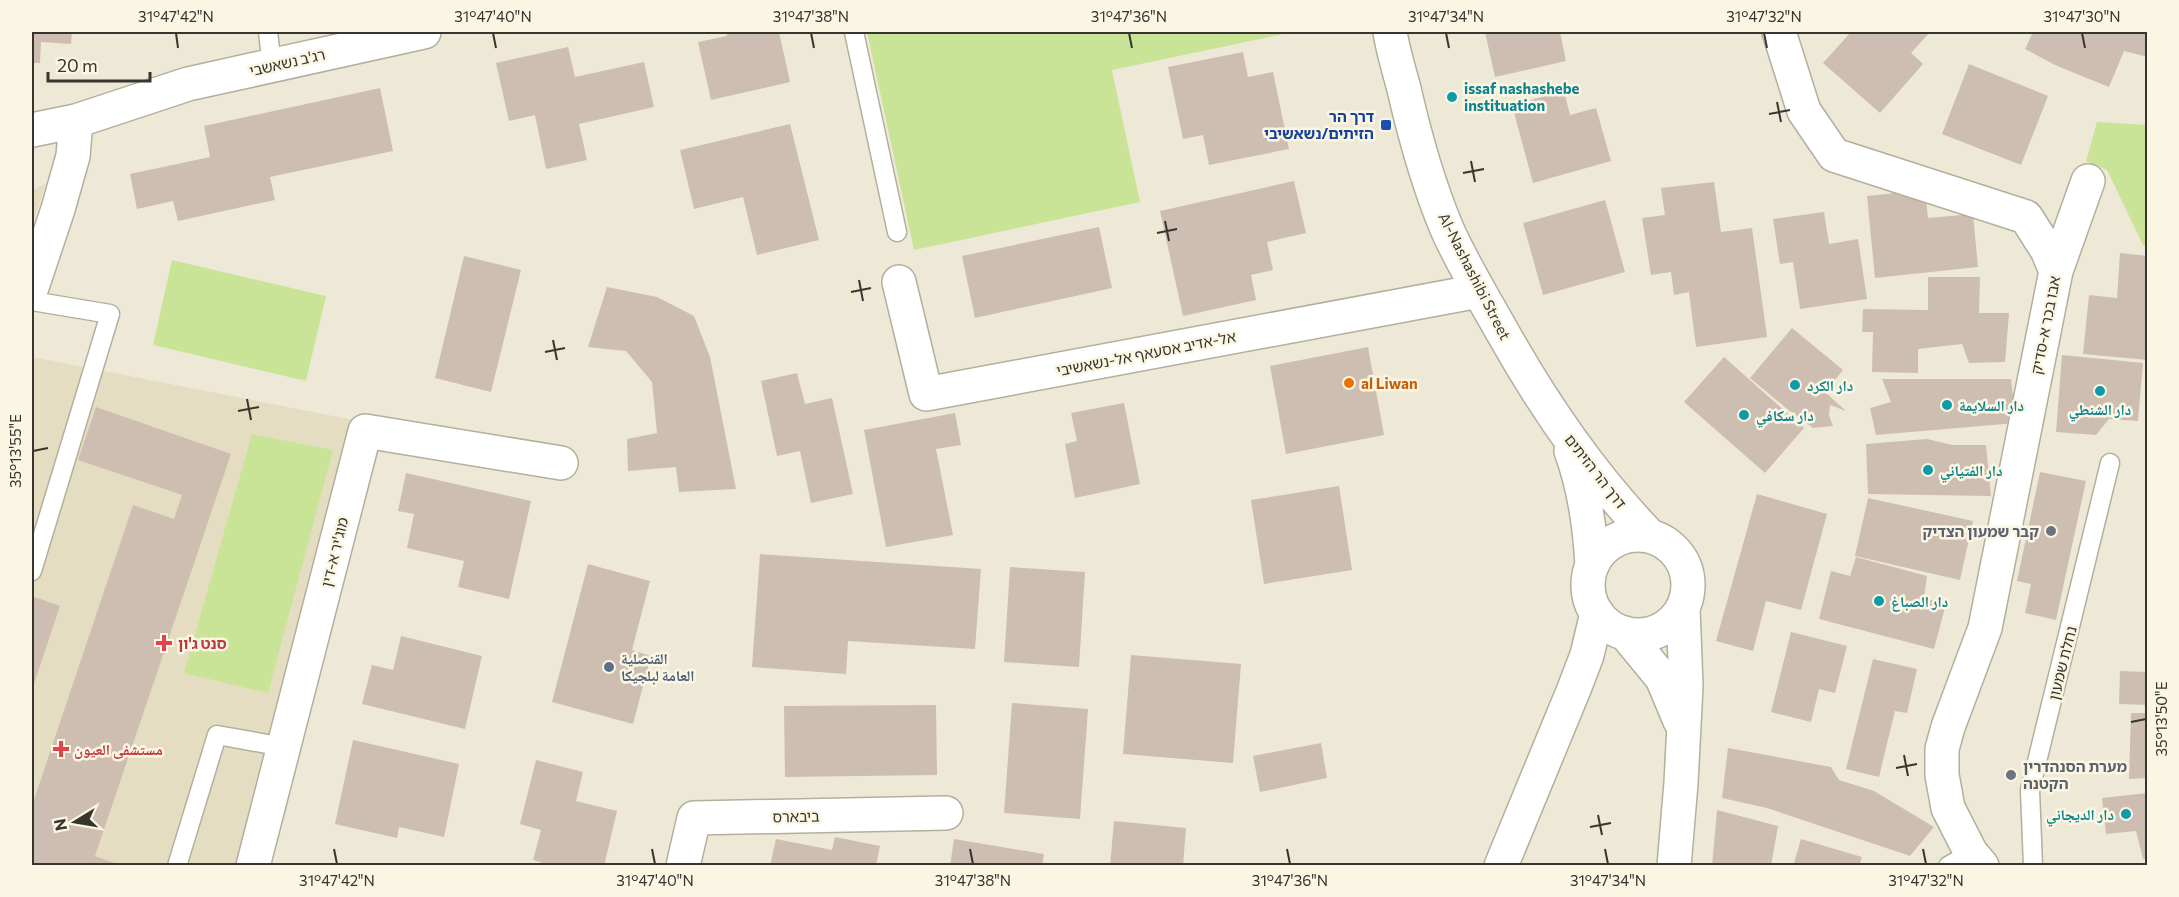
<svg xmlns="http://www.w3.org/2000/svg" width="2179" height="897" font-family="Commissioner,'Noto Naskh Arabic','Noto Sans Hebrew',sans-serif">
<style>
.built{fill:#e4ddc2}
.green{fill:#c9e496}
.building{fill:#cebeb1}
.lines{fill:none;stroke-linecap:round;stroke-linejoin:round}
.service-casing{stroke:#b4af9d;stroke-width:21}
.minor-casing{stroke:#b4af9d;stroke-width:36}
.tertiary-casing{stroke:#b4af9d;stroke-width:36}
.service{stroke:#fff;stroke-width:18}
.minor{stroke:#fff;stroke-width:33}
.tertiary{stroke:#fff;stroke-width:33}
.ticks{fill:none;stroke:#37352e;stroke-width:2}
.culture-dot{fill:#0f9aa8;stroke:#fbf6e3;stroke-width:2}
.transit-dot{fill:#1a4fb4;stroke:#fbf6e3;stroke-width:2}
.food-dot{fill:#e8710a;stroke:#fbf6e3;stroke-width:2}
.worship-dot{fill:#6b7280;stroke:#fbf6e3;stroke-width:2}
.health-dot{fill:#e0444e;stroke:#fbf6e3;stroke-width:2}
.service-dot{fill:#5c6f8a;stroke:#fbf6e3;stroke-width:2}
.labels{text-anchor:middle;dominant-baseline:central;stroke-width:5;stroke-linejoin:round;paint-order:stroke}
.street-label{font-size:15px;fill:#37352e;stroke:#fbf6e3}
.culture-label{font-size:15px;font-weight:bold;fill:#0d838f;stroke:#fbf6e3;text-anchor:start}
.transit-label{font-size:15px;font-weight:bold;fill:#164399;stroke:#fbf6e3;text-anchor:end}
.food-label{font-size:15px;font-weight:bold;fill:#c56008;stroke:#fbf6e3;text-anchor:start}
.worship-label{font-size:15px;font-weight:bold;fill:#5b616d;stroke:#fbf6e3;text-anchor:end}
.health-label{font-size:15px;font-weight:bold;fill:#be3a42;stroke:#fbf6e3;text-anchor:start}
.service-label{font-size:15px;font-weight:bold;fill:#4e5e75;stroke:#fbf6e3;text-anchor:start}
.neatline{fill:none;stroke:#37352e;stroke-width:2}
.ticks-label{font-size:15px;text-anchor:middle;fill:#37352e}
</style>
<rect width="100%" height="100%" fill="#eee9d6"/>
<path class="built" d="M 46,183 L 32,225 L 32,191 Z
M 32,357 L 354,420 L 239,865 L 32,865 Z"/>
<path class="green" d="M 867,32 L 1293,32 L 1112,70 L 1140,202 L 914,250 Z
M 2097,122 L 2147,125 L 2147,247 L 2143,245 L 2107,170 L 2086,161 Z
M 172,260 L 326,296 L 306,381 L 153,345 Z
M 252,434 L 333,450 L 268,693 L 184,673 Z"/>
<path class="building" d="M 32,32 L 72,32 L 71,44 L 41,42 L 40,63 L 32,63 Z
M 726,32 L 779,32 L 790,82 L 711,100 L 698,42 L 727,36 Z
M 1485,32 L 1560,32 L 1566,61 L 1495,77 Z
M 1851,32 L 1930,32 L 1911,53 L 1923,64 L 1880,113 L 1823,63 Z
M 2033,32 L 2148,32 L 2148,57 L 2124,51 L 2109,87 L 2057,66 L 2025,49 Z
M 568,47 L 575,77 L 644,62 L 654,107 L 579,124 L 587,160 L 546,169 L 535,115 L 509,121 L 496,63 Z
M 1243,52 L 1248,77 L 1273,72 L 1289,149 L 1209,165 L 1203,135 L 1183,139 L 1168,67 Z
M 1969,64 L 2048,96 L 2021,165 L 1942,134 Z
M 380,88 L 393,151 L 270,177 L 275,200 L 178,221 L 173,201 L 137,209 L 130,174 L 210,157 L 204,126 Z
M 1564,91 L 1570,115 L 1596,108 L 1611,161 L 1533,183 L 1512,105 Z
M 790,124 L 819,240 L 757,255 L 743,197 L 694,209 L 680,150 Z
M 1294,181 L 1306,233 L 1267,242 L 1273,270 L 1251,275 L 1256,300 L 1183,316 L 1160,211 Z
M 1714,182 L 1721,232 L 1752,228 L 1767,337 L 1696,347 L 1689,292 L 1674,295 L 1671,272 L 1651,275 L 1642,218 L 1665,215 L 1661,188 Z
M 1925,190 L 1928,218 L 1973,214 L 1978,267 L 1875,278 L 1867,196 Z
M 1605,200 L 1625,272 L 1543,295 L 1523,223 Z
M 1824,212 L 1829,244 L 1858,239 L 1867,299 L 1800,309 L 1793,262 L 1780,264 L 1773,219 Z
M 1099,227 L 1112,288 L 975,318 L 962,256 Z
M 2120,253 L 2148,256 L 2148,360 L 2083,354 L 2089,295 L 2117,298 Z
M 464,256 L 521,270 L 491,392 L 435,378 Z
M 1928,277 L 1980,277 L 1979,313 L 2009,313 L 2005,362 L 1969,363 L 1962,344 L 1918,349 L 1918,373 L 1872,372 L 1873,332 L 1862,332 L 1863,309 L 1928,310 Z
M 607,287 L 657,297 L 694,316 L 710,357 L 736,489 L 679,492 L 676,467 L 628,471 L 627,439 L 657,433 L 652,382 L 626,351 L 588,347 Z
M 1792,328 L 1843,370 L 1825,392 L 1846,411 L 1830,405 L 1829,415 L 1833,426 L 1813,428 L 1786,408 L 1750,378 Z
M 1368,347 L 1384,435 L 1286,454 L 1270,366 Z
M 2062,355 L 2143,363 L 2138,421 L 2109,419 L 2096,435 L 2056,432 Z
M 1724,357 L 1804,428 L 1765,473 L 1684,402 Z
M 797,373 L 805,404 L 832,398 L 853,494 L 811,503 L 800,451 L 777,456 L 761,381 Z
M 1882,379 L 2011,379 L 2016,423 L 1876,435 L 1870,408 L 1891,402 Z
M 1124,403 L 1140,484 L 1075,498 L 1065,444 L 1077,441 L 1071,413 Z
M 96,407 L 231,454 L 95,856 L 123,866 L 32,866 L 32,806 L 133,505 L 174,519 L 182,495 L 78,460 Z
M 955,413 L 961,445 L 936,449 L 953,535 L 886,547 L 864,430 Z
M 1927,439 L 1952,445 L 1986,445 L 1991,496 L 1868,494 L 1866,444 Z
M 2040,472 L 2086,481 L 2056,620 L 2025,613 L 2031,584 L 2017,581 Z
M 406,473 L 531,501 L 509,599 L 458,587 L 464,561 L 407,548 L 414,514 L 398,511 Z
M 1339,486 L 1352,570 L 1264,584 L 1251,500 Z
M 1757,494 L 1827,514 L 1801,610 L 1766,601 L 1753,651 L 1716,641 Z
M 1868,498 L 1973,521 L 1960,580 L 1855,556 Z
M 760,554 L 981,569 L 975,649 L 848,641 L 846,674 L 752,667 Z
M 1856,557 L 1927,576 L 1924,598 L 1946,604 L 1934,649 L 1819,619 L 1831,571 L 1850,576 Z
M 588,564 L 650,581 L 632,650 L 651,656 L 633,724 L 552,702 Z
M 1010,567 L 1085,572 L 1079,667 L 1004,662 Z
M 32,596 L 60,606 L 32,690 Z
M 1791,632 L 1847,646 L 1835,693 L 1819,689 L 1811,722 L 1771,712 Z
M 401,636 L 482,656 L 465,729 L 362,704 L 372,665 L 393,670 Z
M 1131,655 L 1241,664 L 1233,763 L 1123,754 Z
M 1873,659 L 1917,669 L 1907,713 L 1895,711 L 1879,777 L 1846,769 Z
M 2120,671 L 2148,672 L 2148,705 L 2119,704 Z
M 1012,703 L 1088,709 L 1080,819 L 1004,813 Z
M 936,705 L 937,775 L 785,777 L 784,706 Z
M 2131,713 L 2148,713 L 2148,778 L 2129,779 Z
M 353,740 L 459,764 L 444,837 L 399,827 L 397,838 L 335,824 Z
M 1321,743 L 1327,778 L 1260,792 L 1253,756 Z
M 1728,748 L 1831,767 L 1839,780 L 1874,791 L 1934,827 L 1910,856 L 1767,808 L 1722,798 Z
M 536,760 L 583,772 L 576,801 L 617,811 L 604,866 L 553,866 L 533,860 L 541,830 L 520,824 Z
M 2148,793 L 2148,860 L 2143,859 L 2136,831 L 2106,834 L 2102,798 Z
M 1717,810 L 1778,826 L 1771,866 L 1712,866 Z
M 1114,821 L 1186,828 L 1183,866 L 1110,866 Z
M 835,837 L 880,846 L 876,866 L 770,866 L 776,839 L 832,850 Z
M 954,839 L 1044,854 L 1042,866 L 950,866 Z
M 1801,839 L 1862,857 L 1859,866 L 1793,866 Z"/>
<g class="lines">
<defs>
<path id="service" d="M 268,32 L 272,66
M 854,32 L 897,232
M 32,301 L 110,314 L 32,571
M 177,866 L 217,735 L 284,747
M 1948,866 L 1971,853
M 2033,866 L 2030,790 L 2110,463"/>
<path id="minor" d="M 1779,32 L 1804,111 L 1834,155 L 2026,217 L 2047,250 L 2056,271 L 1985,628 L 1948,727 L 1942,749 L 1942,775 L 1948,808 L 1971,853 L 1982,866
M 32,130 L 76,121
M 2056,271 L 2088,181
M 899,282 L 926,394 L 1479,291
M 32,287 L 58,209 L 73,156 L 76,121 L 188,84 L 424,32
M 253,866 L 365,431 L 561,463
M 683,866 L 694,818 L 946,813"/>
<path id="tertiary" d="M 1390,32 C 1393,51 1399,70 1404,89 C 1415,137 1428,184 1447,229 C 1463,265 1484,299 1503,333 C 1544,406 1592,476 1650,536
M 1571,451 C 1585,489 1590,527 1592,566
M1588 585a50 50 0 1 1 100 0a50 50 0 1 1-100 0Z
M 1625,633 L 1662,678 L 1680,721
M 1501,866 L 1574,689 L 1587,655 L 1597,613
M 1674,866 L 1681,783 L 1686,686 L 1683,608"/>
</defs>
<use href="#service" class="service-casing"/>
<use href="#minor" class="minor-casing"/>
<use href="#tertiary" class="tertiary-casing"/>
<use href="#service" class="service"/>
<use href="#minor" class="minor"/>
<use href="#tertiary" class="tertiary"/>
</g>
<path class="ticks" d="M 176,33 L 178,48M 493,33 L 496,48M 811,33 L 814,48M 1129,33 L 1132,48M 1446,33 L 1449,48M 1764,33 L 1767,48M 2082,33 L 2085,48M 1777,102 L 1781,122M 1769,114 L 1790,110M 1471,161 L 1475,182M 1463,173 L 1484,169M 1165,221 L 1169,241M 1157,233 L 1177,229M 859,280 L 863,301M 851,292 L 871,288M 553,340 L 557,360M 545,352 L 565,348M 247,399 L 251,420M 238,411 L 259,407M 33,451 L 48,448M 2131,722 L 2146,719M 1904,755 L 1908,776M 1896,768 L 1917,764M 1598,815 L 1602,835M 1590,827 L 1611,823M 334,849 L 337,864M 652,849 L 655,864M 970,849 L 973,864M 1287,849 L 1290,864M 1605,849 L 1608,864M 1923,849 L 1926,864"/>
<g class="culture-dot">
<circle cx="1452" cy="97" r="6"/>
<circle cx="1795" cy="385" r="6"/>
<circle cx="2100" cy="391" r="6"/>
<circle cx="1947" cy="405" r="6"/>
<circle cx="1744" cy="415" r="6"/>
<circle cx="1928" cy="470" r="6"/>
<circle cx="1879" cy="601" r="6"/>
<circle cx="2126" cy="814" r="6"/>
</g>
<rect class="transit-dot" x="1380" y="119" width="12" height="12" rx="3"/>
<circle class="food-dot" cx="1349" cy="383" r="6"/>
<g class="worship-dot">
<circle cx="2051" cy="531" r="6"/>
<circle cx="2011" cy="775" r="6"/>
</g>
<g class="health-dot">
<path d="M161 634h6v6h6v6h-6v6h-6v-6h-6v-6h6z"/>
<path d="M58 740h6v6h6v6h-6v6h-6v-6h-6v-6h6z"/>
</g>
<circle class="service-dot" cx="609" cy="667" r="6"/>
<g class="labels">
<g class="street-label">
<text transform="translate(287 62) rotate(-13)">רג'ב נשאשבי</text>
<text transform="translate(1475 276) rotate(63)">Al-Nashashibi Street</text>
<text transform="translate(2045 325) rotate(-79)">אבו בכר א-סדיק</text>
<text transform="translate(1146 353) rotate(-11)">אל-אדיב אסעאף אל-נשאשיבי</text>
<text transform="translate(1596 471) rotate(52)">דרך הר הזיתים</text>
<text transform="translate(334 552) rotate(-76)">מוג'יר א-דין</text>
<text transform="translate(2062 663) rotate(-76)">נחלת שמעון</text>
<text transform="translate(796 816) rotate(-1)">ביבארס</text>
</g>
<g class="culture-label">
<text x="1464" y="88">issaf nashashebe<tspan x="1464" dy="17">instituation</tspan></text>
<text x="1807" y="385">دار الكرد</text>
<text x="1959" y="405">دار السلايمة</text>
<text x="2100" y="409" text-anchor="middle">دار الشنطي</text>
<text x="1756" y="415">دار سكافي</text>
<text x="1940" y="470">دار الفتياني</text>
<text x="1891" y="601">دار الصباغ</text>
<text x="2114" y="814" text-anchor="end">دار الديجاني</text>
</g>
<g class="transit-label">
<text x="1374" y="116">דרך הר<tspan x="1374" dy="17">הזיתים/נשאשיבי</tspan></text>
</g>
<g class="food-label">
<text x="1361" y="383">al Liwan</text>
</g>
<g class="worship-label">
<text x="2039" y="531">קבר שמעון הצדיק</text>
<text x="2023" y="766" text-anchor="start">מערת הסנהדרין<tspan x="2023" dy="17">הקטנה</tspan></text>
</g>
<g class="health-label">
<text x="178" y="643">סנט ג'ון</text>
<text x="74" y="749">مستشفى العيون</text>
</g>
<g class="service-label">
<text x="621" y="658">القنصلية<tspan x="621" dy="17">العامة لبلجيكا</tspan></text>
</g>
</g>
<rect width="2179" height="897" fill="none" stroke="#fbf6e3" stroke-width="66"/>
<g transform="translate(75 822) rotate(259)" stroke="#fbf6e3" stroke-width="4.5" paint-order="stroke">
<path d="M0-4.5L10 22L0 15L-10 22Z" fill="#37352e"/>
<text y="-9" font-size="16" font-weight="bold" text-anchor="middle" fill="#37352e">N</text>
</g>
<path d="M48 72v9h102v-9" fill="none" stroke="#37352e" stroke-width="3"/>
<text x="57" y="72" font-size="18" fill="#37352e" stroke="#fbf6e3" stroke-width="4.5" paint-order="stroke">20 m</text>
<rect x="33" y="33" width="2113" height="831" class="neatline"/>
<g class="ticks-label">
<text x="176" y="22">31°47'42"N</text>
<text x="493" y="22">31°47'40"N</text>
<text x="811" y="22">31°47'38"N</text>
<text x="1129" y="22">31°47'36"N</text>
<text x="1446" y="22">31°47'34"N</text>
<text x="1764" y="22">31°47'32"N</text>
<text x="2082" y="22">31°47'30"N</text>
<text transform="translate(16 451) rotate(-90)" y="5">35°13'55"E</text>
<text transform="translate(2162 719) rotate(-90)" y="5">35°13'50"E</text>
<text x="337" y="886">31°47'42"N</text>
<text x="655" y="886">31°47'40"N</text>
<text x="973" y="886">31°47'38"N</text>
<text x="1290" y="886">31°47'36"N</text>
<text x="1608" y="886">31°47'34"N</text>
<text x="1926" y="886">31°47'32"N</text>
</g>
</svg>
